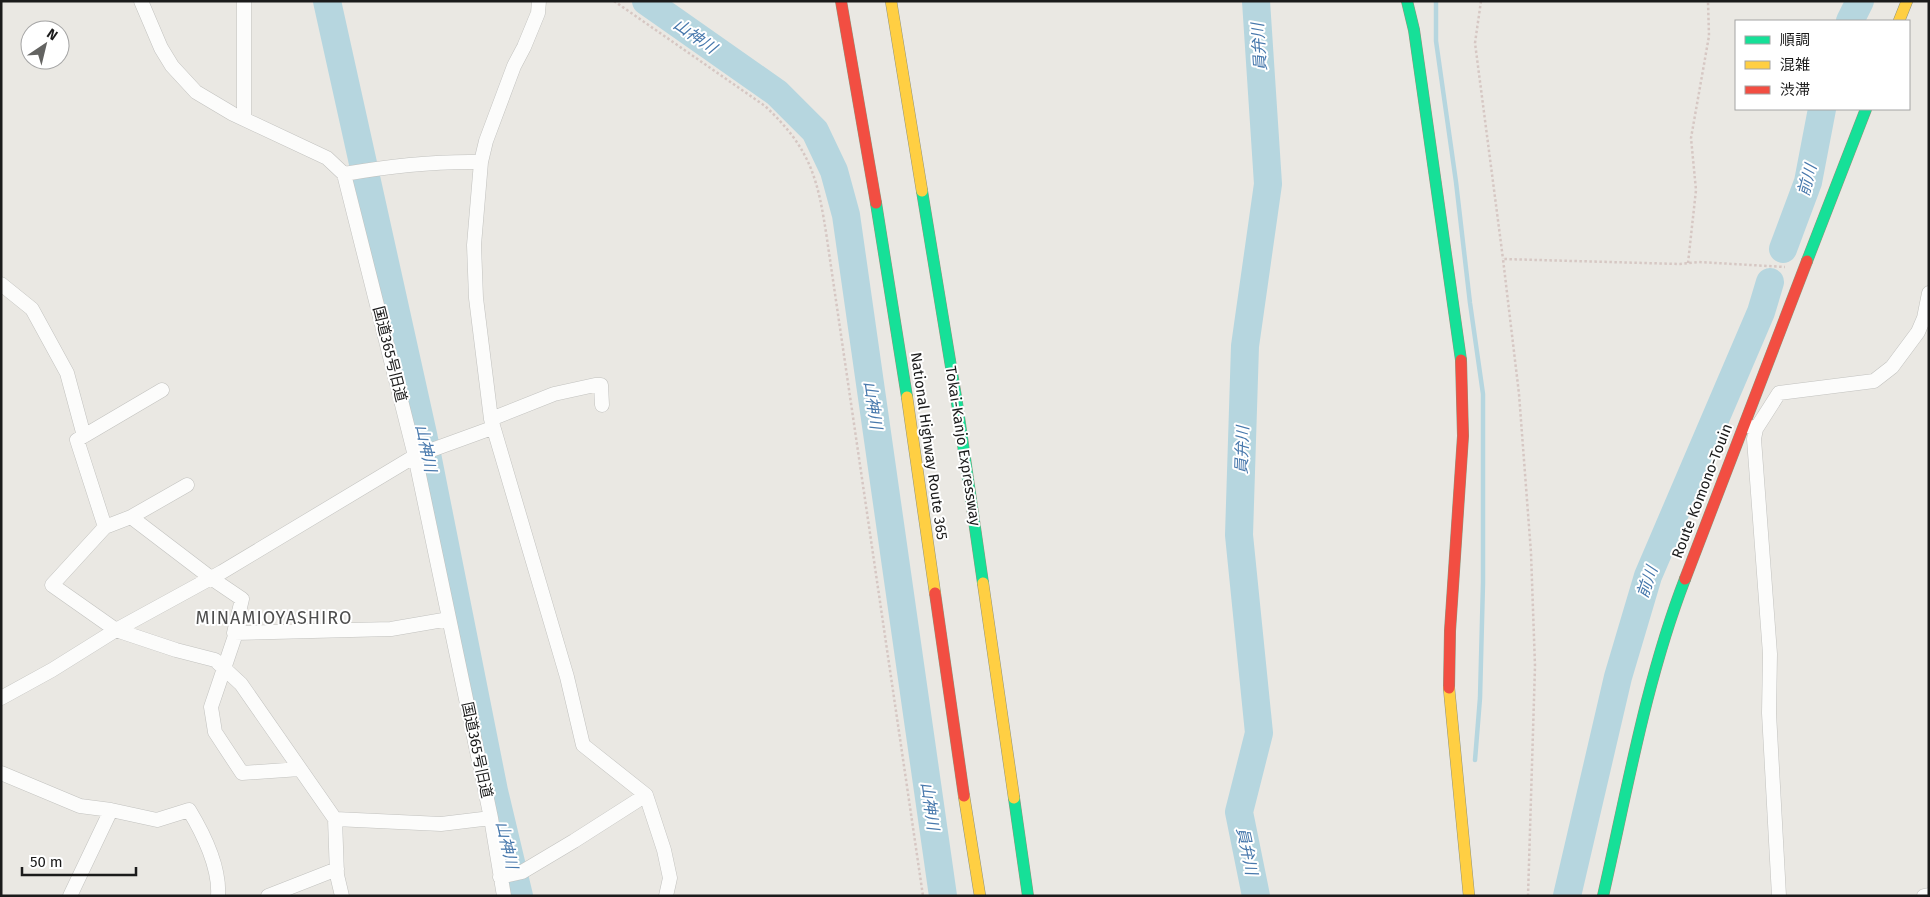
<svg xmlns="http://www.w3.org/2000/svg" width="1930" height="897" font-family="'Fira Sans','Noto Sans JP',sans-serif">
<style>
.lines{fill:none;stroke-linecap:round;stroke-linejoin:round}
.stream{stroke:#b6d6df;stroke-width:4.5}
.river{stroke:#b6d6df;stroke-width:28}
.street-casing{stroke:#c2c2bf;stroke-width:15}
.fast-casing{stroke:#91937b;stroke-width:12}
.slow-casing{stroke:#91937b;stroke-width:12}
.jam-casing{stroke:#91937b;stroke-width:12}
.path{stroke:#d6c7c3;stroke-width:2.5;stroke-dasharray:2.5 2.5;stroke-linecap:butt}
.street{stroke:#fcfcfb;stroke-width:14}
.fast{stroke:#16e098;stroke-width:11}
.slow{stroke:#ffcf43;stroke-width:11}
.jam{stroke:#f24e42;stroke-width:11}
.labels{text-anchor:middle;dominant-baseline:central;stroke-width:4;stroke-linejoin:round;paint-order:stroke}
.street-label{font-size:15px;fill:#1b1b1b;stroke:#fff}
.water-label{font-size:16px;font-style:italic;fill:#4778ac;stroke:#fff}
.quarter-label{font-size:18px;letter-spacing:1px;fill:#4e4e4e;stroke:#fff}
</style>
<rect width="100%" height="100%" fill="#eae8e3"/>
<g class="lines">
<path class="stream" d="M 1436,1 L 1436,41 L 1456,182 L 1470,303 L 1483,394 L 1483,583 L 1480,698 L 1475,760"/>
<path class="river" d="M 327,1 L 423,434 L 494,791 L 519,896
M 646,1 L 777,93 L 815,131 L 834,171 L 846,215 L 943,896
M 1256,1 L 1268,184 L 1245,346 L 1239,535 L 1259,733 L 1239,812 L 1256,896
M 1850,21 L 1860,1
M 1783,249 L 1808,182 L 1822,109
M 1567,896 L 1618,677 L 1648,576 L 1761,312 L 1770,282"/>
<defs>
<path id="street" d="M 141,1 L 161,48 L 172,66 L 196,92 L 233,114 L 327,158 L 344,174 L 415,456 L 491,818 L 504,896
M 244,1 L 244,119
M 539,1 L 538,13 L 524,47 L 514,66 L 486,141 L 481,162 L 474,245 L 476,298 L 491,419 L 567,677 L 583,745 L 646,795 L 664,850 L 670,878 L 666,896
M 344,174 C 389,166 435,161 481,162
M 1,284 L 32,309 L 67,373 L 84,436
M 491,419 L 554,394 L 595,385 L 601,385 L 602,405
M 1748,426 L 1756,429 L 1779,393 L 1874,381 L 1892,367 L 1918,332 L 1924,318 L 1929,293
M 1756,429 L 1754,439 L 1770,654 L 1769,713 L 1779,896
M 187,485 L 131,517 L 211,578 L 242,599 L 234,633 L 391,629 L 449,619
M 131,517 L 105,527 L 52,585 L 116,630 L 176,650 L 215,660 L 241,684 L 335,819 L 441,824 L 491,818
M 105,527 L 77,440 L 162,390
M 236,633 L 211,707 L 215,732 L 242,773 L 300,769
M 1,698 L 52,670 L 116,630 L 222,572 L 415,456 L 492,428
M 1,773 L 80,806 L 111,810 L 157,820 L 189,810 C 203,833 220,868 218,896
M 335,819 L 337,875 L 342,896
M 500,877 L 522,872 L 574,841 L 646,795
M 70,896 L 111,810
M 268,896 L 337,869
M 1924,896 L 1929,895"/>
<path id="fast" d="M 1407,1 L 1414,30 L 1461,360
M 922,191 L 957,403 L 983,583
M 876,203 L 907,397
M 1807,261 L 1866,109
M 1014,798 L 1028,896
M 1603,896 C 1627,791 1646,680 1685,579"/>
<path id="slow" d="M 891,1 L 922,191
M 1899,21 L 1907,1
M 907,397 L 935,593
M 983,583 L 1014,798
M 1449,688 L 1469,896
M 964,796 L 980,896"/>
<path id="jam" d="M 841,1 L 876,203
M 1685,579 L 1807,261
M 935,593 L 964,796
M 1449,688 L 1450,631 L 1463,436 L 1461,360"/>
</defs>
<use href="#street" class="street-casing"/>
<use href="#fast" class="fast-casing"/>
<use href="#slow" class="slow-casing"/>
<use href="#jam" class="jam-casing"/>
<path class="path" d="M 614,1 L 765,106 C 811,149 818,179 827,239 L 923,896
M 1481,1 L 1475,43 L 1503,259
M 1688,263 L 1696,190 L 1691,138 L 1709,36 L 1708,1
M 1528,896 L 1535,666 L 1531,553 L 1519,394 L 1503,259 L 1680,264 L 1699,262 L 1785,267"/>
<use href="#street" class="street"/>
<use href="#fast" class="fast"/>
<use href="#slow" class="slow"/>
<use href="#jam" class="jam"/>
</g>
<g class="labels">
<g class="street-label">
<text transform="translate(390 354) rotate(76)">国道365号旧道</text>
<text transform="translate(929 446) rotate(82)">National Highway Route 365</text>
<text transform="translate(963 446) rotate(81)">Tokai-Kanjo Expressway</text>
<text transform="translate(1702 491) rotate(-69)">Route Komono-Touin</text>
<text transform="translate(477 750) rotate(78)">国道365号旧道</text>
</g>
<g class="water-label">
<text transform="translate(695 36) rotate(35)">山神川</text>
<text transform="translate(1259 47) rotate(-94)">員弁川</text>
<text transform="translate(1807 180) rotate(-75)">前川</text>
<text transform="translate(873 405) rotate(82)">山神川</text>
<text transform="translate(426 448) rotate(78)">山神川</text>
<text transform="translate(1242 450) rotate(-88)">員弁川</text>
<text transform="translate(1647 582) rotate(-71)">前川</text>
<text transform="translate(930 806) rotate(82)">山神川</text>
<text transform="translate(507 845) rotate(77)">山神川</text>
<text transform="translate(1247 851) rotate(78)">員弁川</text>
</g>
<g class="quarter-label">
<text x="274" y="618">MINAMIOYASHIRO</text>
</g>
</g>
<rect width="1930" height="897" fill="none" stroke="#1b1b1b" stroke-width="5"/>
<rect x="1735" y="20" width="175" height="90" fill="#ffffff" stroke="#a4a4a4"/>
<rect x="1745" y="36" width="25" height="8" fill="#16e098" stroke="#a4a4a4"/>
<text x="1780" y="45" font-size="15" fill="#1b1b1b">順調</text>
<rect x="1745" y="61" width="25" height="8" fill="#ffcf43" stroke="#a4a4a4"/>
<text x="1780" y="70" font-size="15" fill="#1b1b1b">混雑</text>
<rect x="1745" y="86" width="25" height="8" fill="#f24e42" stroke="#a4a4a4"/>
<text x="1780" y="95" font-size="15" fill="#1b1b1b">渋滞</text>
<g transform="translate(45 45) rotate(35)"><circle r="24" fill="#ffffff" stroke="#a4a4a4"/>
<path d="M0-4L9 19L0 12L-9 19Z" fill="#636361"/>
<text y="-8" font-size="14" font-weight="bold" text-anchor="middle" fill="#1b1b1b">N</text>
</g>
<path d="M22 867v8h114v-8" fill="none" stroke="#1b1b1b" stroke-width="2.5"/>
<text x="30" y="867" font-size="15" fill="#1b1b1b" stroke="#ffffff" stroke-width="4" paint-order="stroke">50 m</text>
</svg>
